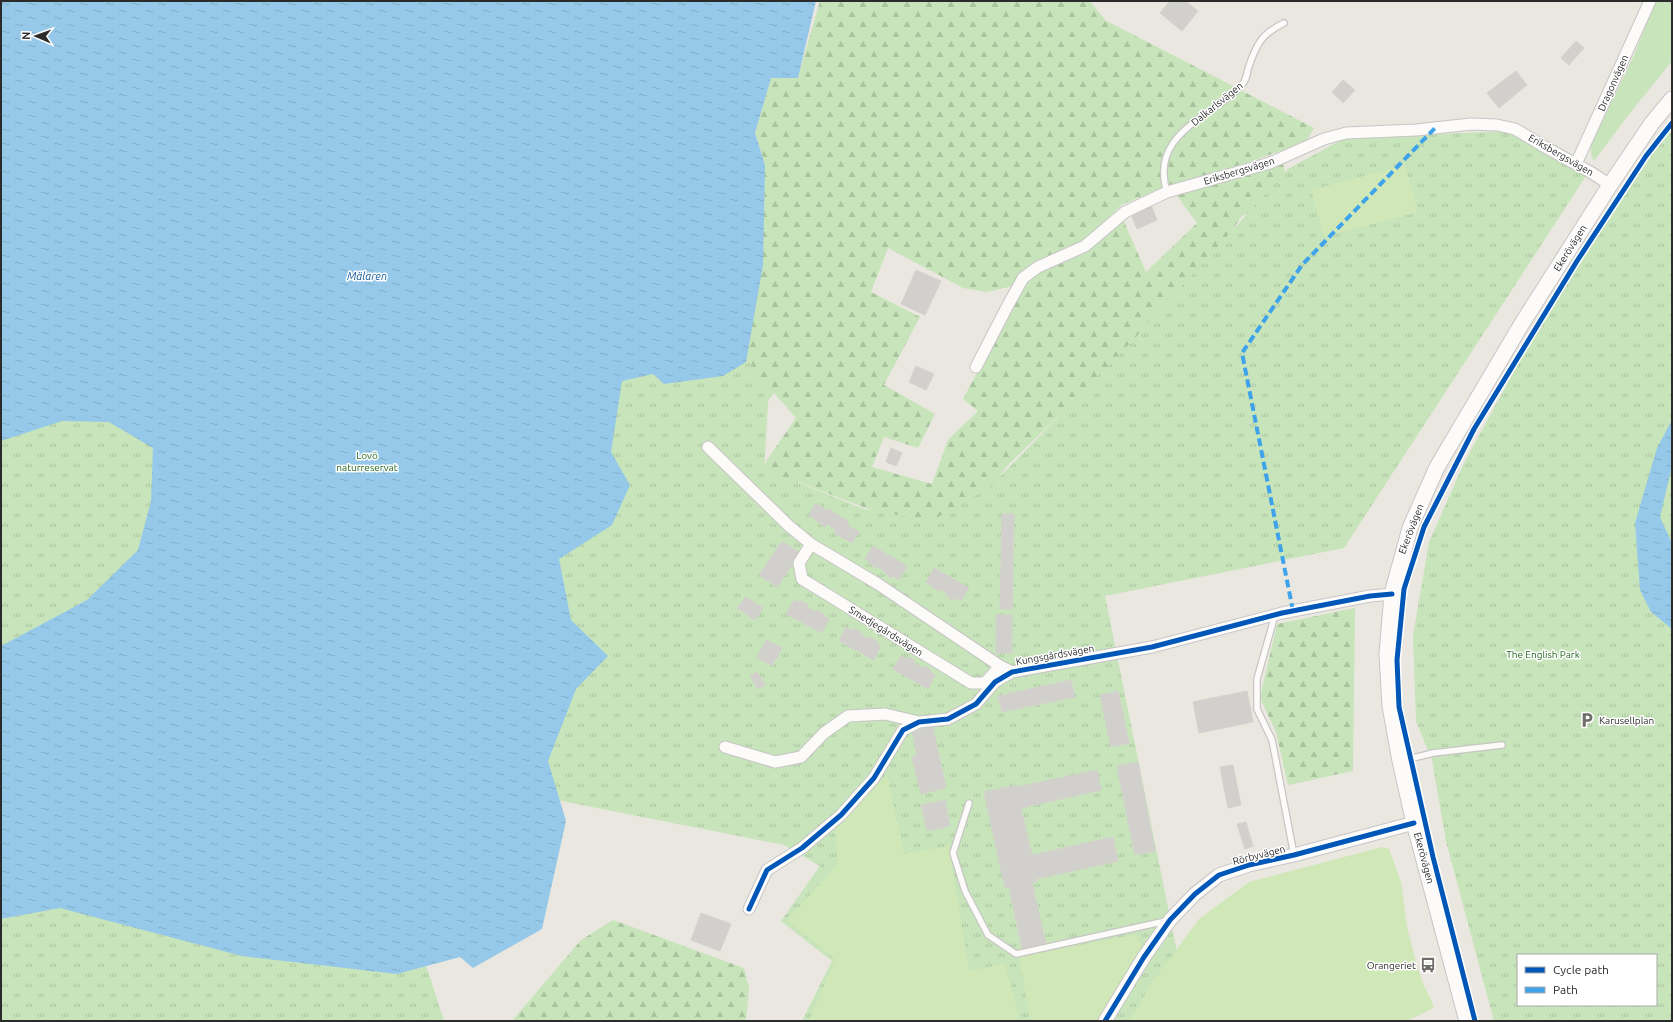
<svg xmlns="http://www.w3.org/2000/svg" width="1673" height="1022" font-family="Ubuntu,sans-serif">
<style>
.grass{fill:#c7e4ba}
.forest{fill:url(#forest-firs)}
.park{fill:url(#park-tufts);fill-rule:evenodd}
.pitch{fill:#d0e8b8}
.water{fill:url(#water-ripples)}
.building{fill:#d2d0cc;stroke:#d4d2cd}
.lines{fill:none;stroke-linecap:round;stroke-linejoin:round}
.service-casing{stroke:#c7c6c5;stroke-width:8}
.minor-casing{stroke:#c7c6c5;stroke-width:13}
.tertiary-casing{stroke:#c7c6c5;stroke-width:15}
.secondary-casing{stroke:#c7c6c5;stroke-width:17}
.service{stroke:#fcfbfa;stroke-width:5.5}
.minor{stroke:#fcfbfa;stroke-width:11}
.tertiary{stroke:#fcfbfa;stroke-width:13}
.secondary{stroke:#fcfbfa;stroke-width:15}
.quiet{stroke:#3ea3eb;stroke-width:4;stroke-dasharray:8 4;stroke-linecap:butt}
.cycleway-casing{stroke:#fff;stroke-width:8}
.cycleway{stroke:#0057b8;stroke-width:5}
.labels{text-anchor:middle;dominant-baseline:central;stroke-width:3;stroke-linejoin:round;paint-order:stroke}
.street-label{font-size:10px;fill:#2b2b2b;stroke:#fff}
.park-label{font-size:10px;fill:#21671c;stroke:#fff}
.poi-label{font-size:10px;fill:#2b2b2b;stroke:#fff;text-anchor:start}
.water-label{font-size:11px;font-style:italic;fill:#10589a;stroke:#fff}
</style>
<defs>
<pattern id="forest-firs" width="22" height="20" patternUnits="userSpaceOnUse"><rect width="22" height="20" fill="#c7e4ba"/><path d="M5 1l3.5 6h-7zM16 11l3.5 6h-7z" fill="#abc4a0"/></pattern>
<pattern id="park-tufts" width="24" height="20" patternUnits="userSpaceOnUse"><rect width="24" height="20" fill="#c7e4ba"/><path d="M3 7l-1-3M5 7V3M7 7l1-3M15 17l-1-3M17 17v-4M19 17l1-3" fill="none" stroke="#abc4a0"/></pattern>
<pattern id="water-ripples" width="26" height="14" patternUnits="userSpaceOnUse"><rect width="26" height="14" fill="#96c9e9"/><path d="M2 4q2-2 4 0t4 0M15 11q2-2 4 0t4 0" fill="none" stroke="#81adc8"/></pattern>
</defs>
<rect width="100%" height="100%" fill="#eae7e0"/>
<path class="grass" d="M 1655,1 L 1672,1 L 1672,61 L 1626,118 L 1594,161 L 1591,155 L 1591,145 L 1635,53 Z"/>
<path class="forest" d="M 820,1 L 1090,1 L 1105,20 L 1314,128 L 1306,142 L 1246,163 L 1166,186 L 1121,205 L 1094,233 L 1074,246 L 1033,263 L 1013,286 L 987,292 L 963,288 L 888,248 L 871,292 L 920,317 L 884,385 L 935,414 L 918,448 L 884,437 L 872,467 L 932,484 L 948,440 L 978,411 L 963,399 L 1023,287 L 1044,268 L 1092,248 L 1122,217 L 1146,272 L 1197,223 L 1175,193 L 1283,163 L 1288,190 L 1241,217 L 1220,249 L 1111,365 L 1007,466 L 964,531 L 900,521 L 798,482 L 776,505 L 754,483 L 767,460 L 796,418 L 774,393 L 747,429 L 723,376 L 765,165 L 755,133 L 771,78 L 798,77 Z
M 1355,608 L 1353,771 L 1288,785 L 1276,732 L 1260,698 L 1277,624 Z
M 613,920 L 744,968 L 749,988 L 746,1021 L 512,1021 L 581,940 Z"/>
<path class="park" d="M 1,1 L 745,326 L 753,369 L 769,389 L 764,469 L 864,509 L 931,521 L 990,487 L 1133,340 L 1288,169 L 1345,138 L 1511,131 L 1586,176 L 1344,548 L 1105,596 L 1191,1021 L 802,1021 L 832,961 L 781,921 L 820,866 L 784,845 L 521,793 L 416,934 L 444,1021 L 1,1021 Z
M 1672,119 L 1672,1021 L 1494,1021 L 1446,841 L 1432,760 L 1416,721 L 1413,636 L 1429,542 L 1464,463 L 1577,256 L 1644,156 ZM 1518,955 L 1656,955 L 1656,1005 L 1518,1005 Z"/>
<path class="pitch" d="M 1405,165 L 1418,212 L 1324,237 L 1311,190 Z
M 887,775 L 904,854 L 949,846 L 969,971 L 1005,964 L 1019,1016 L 1016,1021 L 809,1021 L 835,959 L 787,920 L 838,864 L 835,829 Z
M 1382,847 L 1389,849 L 1401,882 L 1407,927 L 1416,962 L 1424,986 L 1434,1006 L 1431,1009 L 1407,1021 L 1129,1021 L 1152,983 L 1199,919 L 1249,882 Z
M 1136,935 L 1143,950 L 1096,1021 L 1030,1021 L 1019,956 Z"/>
<path class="water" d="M 1,1 L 816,1 L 798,78 L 771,78 L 755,133 L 765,165 L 763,265 L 746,362 L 723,376 L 664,384 L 653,374 L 622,381 L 611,452 L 630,485 L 612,525 L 559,559 L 571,620 L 608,656 L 576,689 L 548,761 L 566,821 L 542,929 L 473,968 L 460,957 L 397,974 L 242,956 L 60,908 L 1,919 L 1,646 L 87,600 L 138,550 L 151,501 L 153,448 L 109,422 L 62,421 L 1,441 Z
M 1672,420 L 1672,466 L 1660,517 L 1670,539 L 1672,541 L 1672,629 L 1651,612 L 1640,590 L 1635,523 L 1657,448 Z"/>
<path class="building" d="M 1170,1 L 1185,1 L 1198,11 L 1182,31 L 1160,13 Z
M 1576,41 L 1584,48 L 1569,65 L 1561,58 Z
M 1516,71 L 1527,85 L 1499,108 L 1487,93 Z
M 1343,80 L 1355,90 L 1343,103 L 1332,92 Z
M 1151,205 L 1157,220 L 1137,229 L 1131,214 Z
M 916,270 L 941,281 L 925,315 L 901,304 Z
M 916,366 L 934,374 L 926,390 L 909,382 Z
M 891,448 L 902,453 L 896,466 L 886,462 Z
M 816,503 L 828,511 L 829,509 L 849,522 L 847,525 L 859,532 L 852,543 L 834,533 L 836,530 L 827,524 L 825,527 L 809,515 Z
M 1002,514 L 1014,514 L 1012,609 L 1000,609 Z
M 782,541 L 800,553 L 777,587 L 759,575 Z
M 873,546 L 907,566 L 899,580 L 893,576 L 892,578 L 885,574 L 886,572 L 878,567 L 876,568 L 870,564 L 871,563 L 865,559 Z
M 934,568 L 969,588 L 961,601 L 955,598 L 953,600 L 946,596 L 948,594 L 939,589 L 938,591 L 926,582 Z
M 746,597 L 763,608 L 755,620 L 737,608 Z
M 794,600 L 800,603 L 801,601 L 809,605 L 807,607 L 816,612 L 817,610 L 824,614 L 823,616 L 829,619 L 822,633 L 786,614 Z
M 996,615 L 1012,615 L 1012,653 L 996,653 Z
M 846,627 L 853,631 L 854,628 L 861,632 L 860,634 L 869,639 L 869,637 L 877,641 L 876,643 L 881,646 L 874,660 L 839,641 Z
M 766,640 L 782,648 L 772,666 L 757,657 Z
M 901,656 L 907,659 L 908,657 L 915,661 L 914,663 L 923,668 L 924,666 L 931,670 L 930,672 L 935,675 L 928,689 L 893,669 Z
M 757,672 L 765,685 L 758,689 L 750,676 Z
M 1071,680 L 1075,697 L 1002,712 L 998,696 Z
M 1118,691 L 1129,743 L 1111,747 L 1100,695 Z
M 1247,691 L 1253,722 L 1199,733 L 1193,702 Z
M 933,727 L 946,788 L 921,794 L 912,757 L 917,755 L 912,731 Z
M 1138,762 L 1155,851 L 1135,855 L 1117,766 Z
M 1233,765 L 1241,805 L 1228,808 L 1220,767 Z
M 1097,770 L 1101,790 L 1021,808 L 1032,855 L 1113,837 L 1118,861 L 1036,879 L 1037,881 L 1032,883 L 1046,944 L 1022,949 L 1009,887 L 1005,888 L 984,792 L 1017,785 L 1017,787 Z
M 945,800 L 950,826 L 927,831 L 921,805 Z
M 1246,822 L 1253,846 L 1245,849 L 1237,824 Z
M 701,913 L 731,924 L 720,951 L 691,940 Z"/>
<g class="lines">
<defs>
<path id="service" d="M 1167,192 C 1149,134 1210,118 1241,86 C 1246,81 1247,75 1248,69 C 1256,45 1261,34 1284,23
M 1275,615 L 1257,679 L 1257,709 L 1272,740 L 1294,855
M 1401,761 L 1433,753 L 1502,745
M 969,803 L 953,853 L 965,891 L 988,935 L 1016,954 L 1166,921"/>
<path id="minor" d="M 1576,164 L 1650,1
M 976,367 L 1008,305 L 1023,278 L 1038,267 L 1085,246 L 1125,212 L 1167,192 L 1270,163 L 1324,139 L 1346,133 L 1416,130 L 1471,124 L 1497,125 L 1515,129 L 1545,147 L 1592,173 L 1610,185
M 708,447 L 789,526 L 811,544 L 878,584 L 1000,666 L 1012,672
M 811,544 L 799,563 L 802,579 L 971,683 L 985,683 L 1000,666
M 725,747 L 775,762 L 801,757 L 824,733 L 848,716 L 885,714 L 919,722
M 749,909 L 767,870 L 802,848 L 841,815 L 874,778 L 903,730 L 919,722 L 948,719 L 976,704 L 995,682 L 1012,672 L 1152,647 L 1282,613 L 1370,596 L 1392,594"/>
<path id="tertiary" d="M 1105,1021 L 1144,957 L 1170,920 L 1195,894 L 1219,875 L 1249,865 L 1294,855 L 1414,823"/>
<path id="secondary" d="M 1467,1021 L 1414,823 L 1400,761 L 1390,706 L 1387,654 L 1392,594 L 1410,528 L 1437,467 L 1521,325 L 1610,185 L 1652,123 L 1672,99"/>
</defs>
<use href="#service" class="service-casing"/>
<use href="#minor" class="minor-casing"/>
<use href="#tertiary" class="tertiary-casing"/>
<use href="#secondary" class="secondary-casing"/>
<use href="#service" class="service"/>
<use href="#minor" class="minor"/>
<use href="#tertiary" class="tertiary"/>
<use href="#secondary" class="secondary"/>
<path class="quiet" d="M 1293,611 L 1242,353 L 1302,265 L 1435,128"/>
<defs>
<path id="cycleway" d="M 749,909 L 767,870 L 802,848 L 841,815 L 874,778 L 903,730 L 919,722 L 948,719 L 976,704 L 995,682 L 1012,672 L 1152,647 L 1282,613 L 1370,596 L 1392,594
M 1105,1021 L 1144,957 L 1170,920 L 1195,894 L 1219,875 L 1249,865 L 1294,855 L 1414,823
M 1475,1021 L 1433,857 L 1399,707 L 1397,660 L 1404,589 L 1424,527 L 1474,429 L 1577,261 L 1646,156 L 1672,123"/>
</defs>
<use href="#cycleway" class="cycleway-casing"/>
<use href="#cycleway" class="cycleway"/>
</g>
<defs>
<symbol id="parking-bare" viewBox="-9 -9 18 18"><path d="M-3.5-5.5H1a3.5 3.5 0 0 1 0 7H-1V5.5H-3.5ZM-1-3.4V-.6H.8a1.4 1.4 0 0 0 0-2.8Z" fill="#6e6d6a" stroke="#fff" stroke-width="2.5" paint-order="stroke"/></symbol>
<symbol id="bus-bare" viewBox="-9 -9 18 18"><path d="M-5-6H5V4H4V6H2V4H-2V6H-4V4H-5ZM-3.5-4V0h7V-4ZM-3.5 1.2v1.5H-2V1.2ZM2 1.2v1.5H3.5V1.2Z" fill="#6e6d6a" stroke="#fff" stroke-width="2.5" paint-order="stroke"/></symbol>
</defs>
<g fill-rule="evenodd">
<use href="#parking-bare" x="1576" y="709" width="22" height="22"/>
<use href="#bus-bare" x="1417" y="954" width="22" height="22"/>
</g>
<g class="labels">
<g class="street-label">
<text transform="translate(1613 83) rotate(-66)">Dragonvägen</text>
<text transform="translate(1217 104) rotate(-39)">Dalkarlsvägen</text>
<text transform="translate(1561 155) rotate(30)">Eriksbergsvägen</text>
<text transform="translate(1239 171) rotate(-17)">Eriksbergsvägen</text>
<text transform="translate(1570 248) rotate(-58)">Ekerövägen</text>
<text transform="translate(1411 529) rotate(-69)">Ekerövägen</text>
<text transform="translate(886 631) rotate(32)">Smedjegårdsvägen</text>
<text transform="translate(1055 655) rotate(-10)">Kungsgårdsvägen</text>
<text transform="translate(1259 855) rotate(-14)">Rörbyvägen</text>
<text transform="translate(1424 858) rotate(75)">Ekerövägen</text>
</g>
<g class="park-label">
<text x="367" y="455">Lovö<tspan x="367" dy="12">naturreservat</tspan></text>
<text x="1543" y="654">The English Park</text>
</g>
<g class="poi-label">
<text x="1599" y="720">Karusellplan</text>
<text x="1416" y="965" text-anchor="end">Orangeriet</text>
</g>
<g class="water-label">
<text x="367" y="276">Mälaren</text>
</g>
</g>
<rect width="1673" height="1022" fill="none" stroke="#2b2b2b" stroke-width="4"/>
<rect x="1517" y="954" width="140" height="52" fill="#ffffff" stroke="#aaaaaa"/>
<rect x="1525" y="967" width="20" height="6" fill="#0057b8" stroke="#aaaaaa"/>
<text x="1553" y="974" font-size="12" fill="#2b2b2b">Cycle path</text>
<rect x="1525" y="987" width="20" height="6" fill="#3ea3eb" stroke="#aaaaaa"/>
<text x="1553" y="994" font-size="12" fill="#2b2b2b">Path</text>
<g transform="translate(36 36) rotate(272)" stroke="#ffffff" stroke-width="3" paint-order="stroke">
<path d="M0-3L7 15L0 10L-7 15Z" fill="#2b2b2b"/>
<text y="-6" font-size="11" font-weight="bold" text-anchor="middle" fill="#2b2b2b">N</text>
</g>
</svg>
